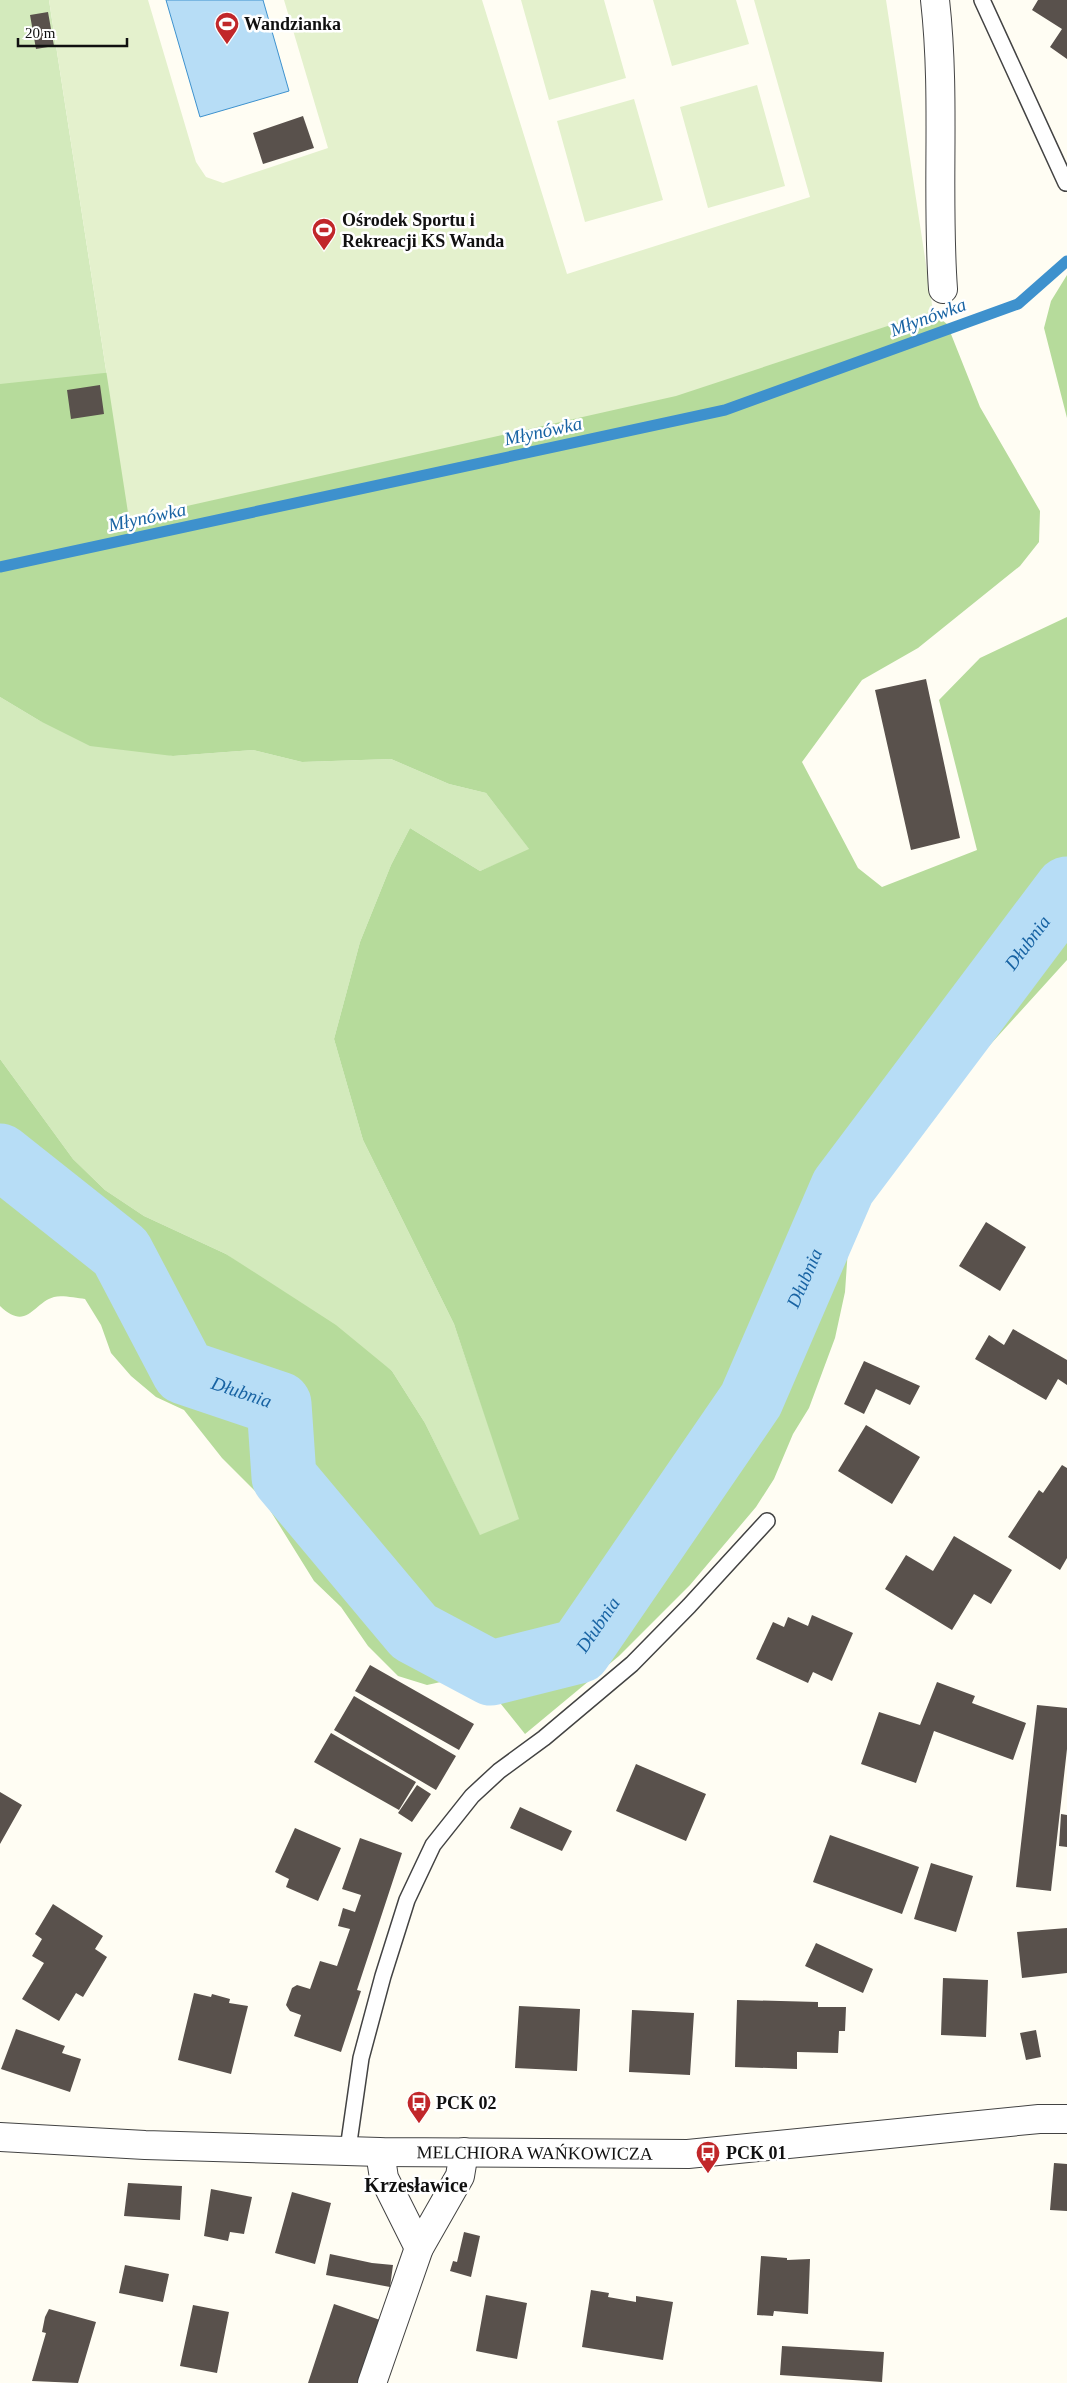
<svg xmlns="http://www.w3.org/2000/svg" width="1067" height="2383" font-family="'Times New Roman',serif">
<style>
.green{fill:#d3eabc}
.forest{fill:#b6db9b}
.pitch{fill:#e4f1cd}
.water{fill:#b7ddf6;stroke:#3e91cd}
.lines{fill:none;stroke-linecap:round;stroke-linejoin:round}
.stream{stroke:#3e91cd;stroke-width:11}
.river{stroke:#b7ddf6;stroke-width:65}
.building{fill:#59514c}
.service-casing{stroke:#434343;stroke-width:18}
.minor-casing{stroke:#434343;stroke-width:30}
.service{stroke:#fff;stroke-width:15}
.minor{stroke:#fff;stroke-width:28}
.labels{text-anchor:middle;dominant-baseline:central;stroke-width:5;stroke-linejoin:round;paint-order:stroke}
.poi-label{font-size:18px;font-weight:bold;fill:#101010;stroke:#fff;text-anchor:start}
.street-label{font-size:18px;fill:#101010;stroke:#fff}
.water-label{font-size:19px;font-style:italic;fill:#1863a3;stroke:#fff}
.quarter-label{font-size:20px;font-weight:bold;fill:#101010;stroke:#fff}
</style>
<rect width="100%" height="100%" fill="#fffdf3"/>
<path class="green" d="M 0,0 L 49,0 L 129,519 L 0,548 Z
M 0,697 L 40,721 L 173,756 L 253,750 L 302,762 L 391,759 L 449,784 L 486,793 L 530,850 L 480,871 L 410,828 L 391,865 L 360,942 L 334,1039 L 363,1140 L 454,1324 L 520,1519 L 480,1536 L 425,1423 L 392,1371 L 226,1254 L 144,1216 L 105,1190 L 73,1159 L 0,1059 Z"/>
<path class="forest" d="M 874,268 L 947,324 L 980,407 L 1040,511 L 1039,542 L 1020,566 L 918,648 L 862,680 L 802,762 L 858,868 L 882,887 L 977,850 L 939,700 L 980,658 L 1067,617 L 1067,960 L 949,1090 L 898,1140 L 867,1179 L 850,1220 L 845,1292 L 835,1338 L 809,1408 L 793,1434 L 774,1479 L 756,1507 L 690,1585 L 619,1656 L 525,1734 L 488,1688 L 459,1678 L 427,1685 L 398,1676 L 368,1646 L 341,1607 L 314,1581 L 263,1499 L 222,1458 L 184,1410 L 156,1397 L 131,1376 L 111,1353 L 101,1325 L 85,1299 C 76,1298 62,1295 54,1297 C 33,1303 27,1332 0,1306 L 0,1059 L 73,1159 L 105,1190 L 144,1216 L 226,1254 L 336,1325 L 392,1371 L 425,1423 L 480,1535 L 519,1519 L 454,1324 L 363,1140 L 334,1039 L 360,942 L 391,865 L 410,828 L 480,871 L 529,849 L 486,793 L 449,784 L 391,759 L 302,762 L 253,750 L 173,756 L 90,746 L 40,721 L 0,697 L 0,384 L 123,371 Z
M 1067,275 L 1067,418 L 1044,328 L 1051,301 Z"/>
<path class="pitch" d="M 49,0 L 148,0 L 196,162 L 206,177 L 223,183 L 328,148 L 284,0 L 482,0 L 567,274 L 810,197 L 754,0 L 886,0 L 933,311 L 676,396 L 129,519 Z
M 521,0 L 604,0 L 626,78 L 549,100 Z
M 653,0 L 736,0 L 749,44 L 672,66 Z
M 757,85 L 785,186 L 708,208 L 680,107 Z
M 634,99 L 663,200 L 585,222 L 557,121 Z"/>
<path class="water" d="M 166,0 L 263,0 L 289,91 L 200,117 Z"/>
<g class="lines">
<path class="stream" d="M 0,567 L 725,410 L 1018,304 L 1067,261"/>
<path class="river" id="s1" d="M 0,1156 L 121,1252 L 184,1372 L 279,1404 L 284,1477 L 414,1632 L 491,1673 L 579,1651 L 751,1400 L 843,1187 L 1067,889"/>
</g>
<path class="building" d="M 1038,0 L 1067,0 L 1067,59 L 1050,47 L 1062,29 L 1032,10 Z
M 48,12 L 54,46 L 36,49 L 30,15 Z
M 303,116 L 314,148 L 263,164 L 253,133 Z
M 100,385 L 104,414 L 71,419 L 67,390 Z
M 926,679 L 960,838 L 911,850 L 875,690 Z
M 986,1222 L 1026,1247 L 1000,1291 L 959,1266 Z
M 1013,1329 L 1067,1360 L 1067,1385 L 1058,1379 L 1046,1400 L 975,1359 L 989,1335 L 1004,1345 Z
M 864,1361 L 920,1386 L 910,1405 L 876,1389 L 864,1414 L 844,1404 Z
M 866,1425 L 920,1457 L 892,1504 L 838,1471 Z
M 1062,1465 L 1067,1468 L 1067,1558 L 1060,1570 L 1008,1537 L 1039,1490 L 1043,1493 Z
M 954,1536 L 1012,1570 L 991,1604 L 974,1594 L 952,1630 L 885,1589 L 906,1555 L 933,1571 Z
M 812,1615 L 853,1633 L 832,1681 L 813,1672 L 808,1683 L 756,1659 L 773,1622 L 784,1627 L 788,1617 L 808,1626 Z
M 370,1665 L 474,1724 L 459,1750 L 355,1691 Z
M 937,1682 L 975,1696 L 972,1703 L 1026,1723 L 1013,1760 L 934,1731 L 916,1783 L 861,1764 L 879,1712 L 920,1725 Z
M 354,1696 L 456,1756 L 436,1790 L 334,1730 Z
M 1037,1705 L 1067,1708 L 1067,1749 L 1051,1891 L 1016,1887 Z
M 331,1733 L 416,1782 L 399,1810 L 314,1762 Z
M 636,1764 L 706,1794 L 686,1841 L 616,1811 Z
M 417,1785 L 431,1794 L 412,1822 L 398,1813 Z
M 0,1792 L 22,1805 L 0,1844 Z
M 520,1807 L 572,1831 L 562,1851 L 510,1828 Z
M 1061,1814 L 1067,1815 L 1067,1847 L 1059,1846 Z
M 295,1828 L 341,1848 L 318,1901 L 286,1887 L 289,1879 L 275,1872 Z
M 830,1835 L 919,1867 L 902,1914 L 813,1882 Z
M 360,1838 L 402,1853 L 357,1990 L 361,1991 L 341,2052 L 294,2036 L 301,2015 L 290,2011 L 286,2005 L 292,1988 L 297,1985 L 310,1989 L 320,1961 L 337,1966 L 350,1929 L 338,1926 L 343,1908 L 355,1912 L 361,1895 L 342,1889 Z
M 931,1863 L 973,1876 L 956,1932 L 914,1919 Z
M 53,1904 L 103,1936 L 95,1949 L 107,1957 L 83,1997 L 76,1993 L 59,2021 L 22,1999 L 44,1963 L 32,1956 L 42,1939 L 35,1934 Z
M 1067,1928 L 1067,1973 L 1022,1978 L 1017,1932 Z
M 816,1943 L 873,1969 L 863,1993 L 805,1966 Z
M 943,1978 L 988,1980 L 986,2037 L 941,2035 Z
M 194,1993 L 211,1997 L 212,1994 L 230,1999 L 229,2003 L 248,2006 L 231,2074 L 178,2060 Z
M 737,2000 L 818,2002 L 818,2007 L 846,2007 L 845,2031 L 839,2031 L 838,2053 L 797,2052 L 797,2069 L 735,2067 Z
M 519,2006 L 580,2009 L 577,2071 L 515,2068 Z
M 632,2010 L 694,2013 L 690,2075 L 629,2072 Z
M 16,2029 L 65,2046 L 62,2053 L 81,2059 L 70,2092 L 1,2069 Z
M 1036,2030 L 1041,2057 L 1026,2060 L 1020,2033 Z
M 1054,2163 L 1067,2164 L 1067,2211 L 1050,2210 Z
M 128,2183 L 182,2186 L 180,2220 L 124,2216 Z
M 211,2189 L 252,2197 L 244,2234 L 230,2232 L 228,2241 L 204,2236 Z
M 292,2192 L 331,2203 L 315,2264 L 275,2253 Z
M 464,2232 L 480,2236 L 471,2277 L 450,2271 L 453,2261 L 457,2262 Z
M 330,2254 L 372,2263 L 393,2265 L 390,2287 L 326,2275 Z
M 761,2256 L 787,2258 L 787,2260 L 810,2259 L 808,2314 L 774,2311 L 773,2316 L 757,2315 Z
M 125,2265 L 169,2274 L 163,2302 L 119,2293 Z
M 591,2290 L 609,2293 L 608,2297 L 636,2302 L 636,2296 L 673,2302 L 663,2360 L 582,2347 Z
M 486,2295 L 527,2303 L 517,2359 L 476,2351 Z
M 334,2304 L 380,2320 L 359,2383 L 308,2383 Z
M 193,2305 L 229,2312 L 217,2373 L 180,2366 Z
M 49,2309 L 96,2322 L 78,2383 L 32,2381 L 46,2333 L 42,2332 L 45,2317 Z
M 782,2346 L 884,2352 L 882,2382 L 780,2375 Z"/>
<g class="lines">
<defs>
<path id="service" d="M 982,0 L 1066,183
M 348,2149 L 361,2058 L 383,1976 L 407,1900 L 433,1845 L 472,1796 L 499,1771 L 544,1738 L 632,1664 L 689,1606 L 767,1521"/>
<g id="minor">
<path d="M 935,0 C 946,96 936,193 943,289"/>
<path id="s2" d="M 0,2137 L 145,2145 L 380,2152 L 688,2154 L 1039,2119 L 1067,2119"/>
<path d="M 380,2152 L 384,2178 L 419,2248"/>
<path d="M 372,2383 L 419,2248 L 460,2176 L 464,2152"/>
</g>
</defs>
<use href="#service" class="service-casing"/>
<use href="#minor" class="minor-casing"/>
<use href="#service" class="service"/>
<use href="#minor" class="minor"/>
</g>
<defs>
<symbol id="stadium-pin" viewBox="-11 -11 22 30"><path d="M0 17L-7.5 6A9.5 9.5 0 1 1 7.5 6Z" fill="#c1272a" stroke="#fff"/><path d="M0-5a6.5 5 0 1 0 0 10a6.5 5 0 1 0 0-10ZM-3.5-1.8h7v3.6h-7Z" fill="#fff"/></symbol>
<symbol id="bus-pin" viewBox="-11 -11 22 30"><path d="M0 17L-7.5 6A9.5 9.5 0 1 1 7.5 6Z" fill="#c1272a" stroke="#fff"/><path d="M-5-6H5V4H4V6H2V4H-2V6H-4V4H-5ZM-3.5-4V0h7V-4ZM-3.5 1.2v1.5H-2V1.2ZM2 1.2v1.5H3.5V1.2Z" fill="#fff"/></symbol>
</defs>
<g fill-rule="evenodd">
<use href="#stadium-pin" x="213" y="10" width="28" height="38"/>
<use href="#stadium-pin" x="310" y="216" width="28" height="38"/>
<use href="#bus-pin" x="405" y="2089" width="28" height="38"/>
<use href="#bus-pin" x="694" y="2139" width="28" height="38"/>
</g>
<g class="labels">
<g class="poi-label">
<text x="244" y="24">Wandzianka</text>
<text x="342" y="220">Ośrodek Sportu i<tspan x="342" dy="21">Rekreacji KS Wanda</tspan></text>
<text x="436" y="2103">PCK 02</text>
<text x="726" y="2153">PCK 01</text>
</g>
<g class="street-label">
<text stroke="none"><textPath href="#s2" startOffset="535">MELCHIORA WAŃKOWICZA</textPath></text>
</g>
<g class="water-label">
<text transform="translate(928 317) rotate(-20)">Młynówka</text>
<text transform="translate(543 431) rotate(-12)">Młynówka</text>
<text transform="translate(147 517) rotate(-12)">Młynówka</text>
<text stroke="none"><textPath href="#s1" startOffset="1686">Dłubnia</textPath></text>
<text stroke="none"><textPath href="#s1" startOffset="1281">Dłubnia</textPath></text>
<text stroke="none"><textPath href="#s1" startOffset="351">Dłubnia</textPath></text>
<text stroke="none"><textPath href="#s1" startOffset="876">Dłubnia</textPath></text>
</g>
<g class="quarter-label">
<text x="416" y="2185">Krzesławice</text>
</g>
</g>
<path d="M18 38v8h109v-8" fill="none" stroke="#101010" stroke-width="2.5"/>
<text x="25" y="38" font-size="15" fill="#101010" stroke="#ffffff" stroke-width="4" paint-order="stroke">20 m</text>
</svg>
